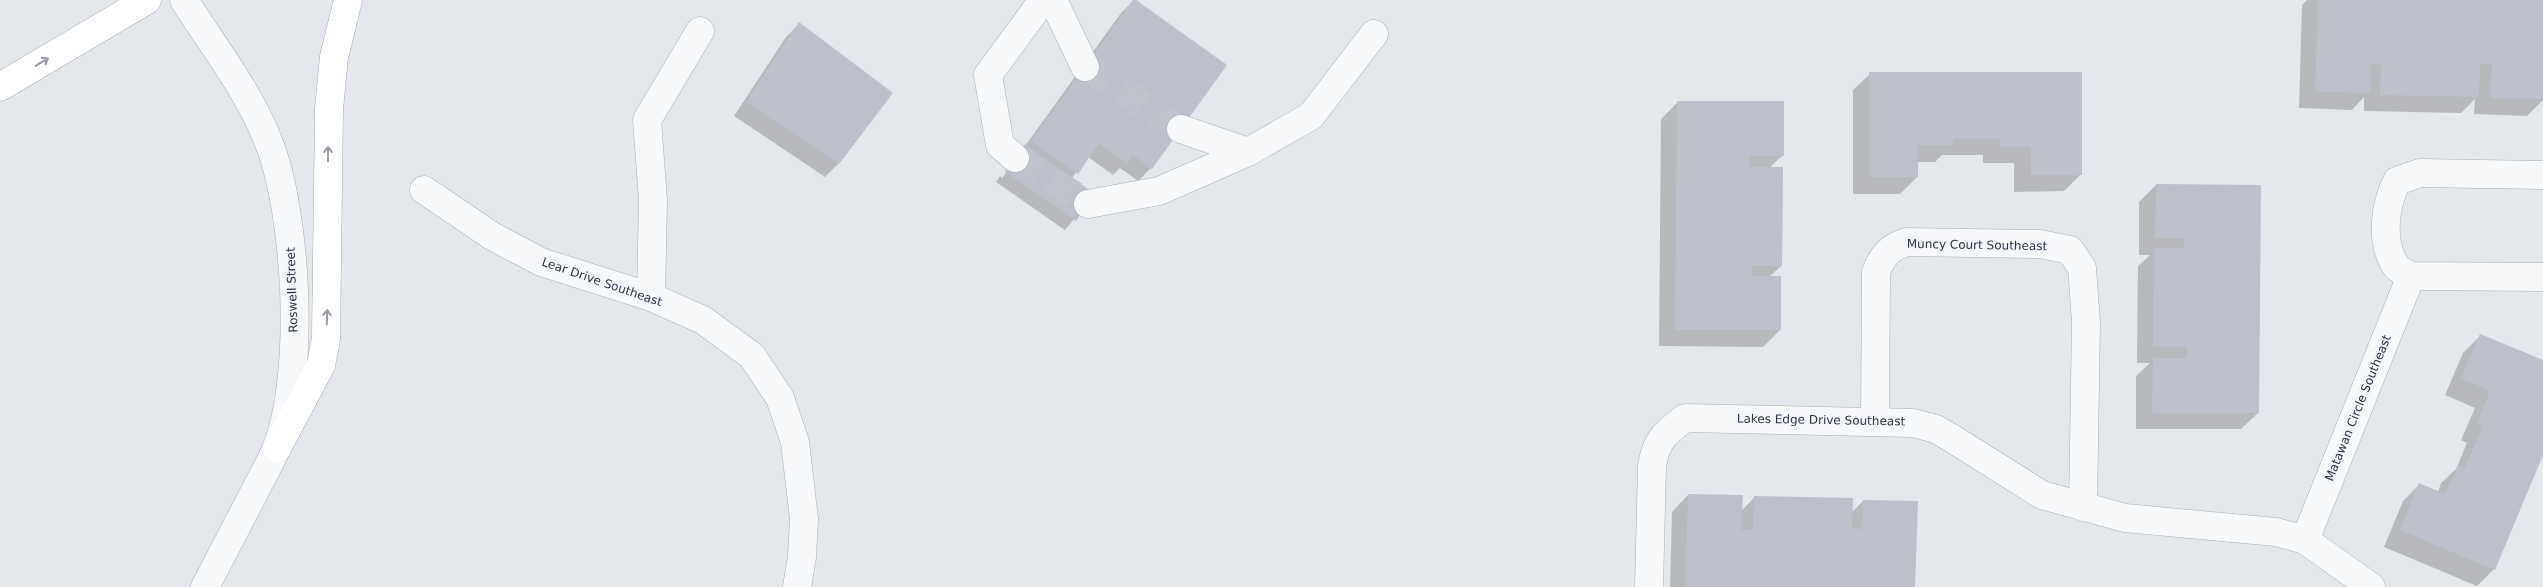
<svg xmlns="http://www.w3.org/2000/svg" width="2543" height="587" font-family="'DejaVu Sans',sans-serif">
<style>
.shadow{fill:#0003}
.building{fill:#bbc0ca}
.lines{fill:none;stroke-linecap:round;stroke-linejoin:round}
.minor-tunnel{stroke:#bfc3cb;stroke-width:28;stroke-dasharray:28 14;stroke-linecap:butt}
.minor-casing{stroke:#a9aeb7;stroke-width:29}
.major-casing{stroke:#a3abb8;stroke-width:29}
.minor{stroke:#f7f8fa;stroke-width:28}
.major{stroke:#fff;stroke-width:28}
.oneway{stroke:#959aa2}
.labels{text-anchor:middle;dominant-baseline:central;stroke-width:5;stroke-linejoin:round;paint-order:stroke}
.street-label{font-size:12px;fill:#2b3445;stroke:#f4f6f9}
</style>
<rect width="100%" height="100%" fill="#e4e7ec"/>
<path class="shadow" d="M 1134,0 L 1151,168 L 1138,181 L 1120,168 L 1113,175 L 1088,157 L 1072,178 L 1094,194 L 1065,230 L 996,182 L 1000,176 L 1002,178 L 1121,13 Z
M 2307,0 L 2543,0 L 2543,100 L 2527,116 L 2474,114 L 2475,99 L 2461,113 L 2364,111 L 2364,97 L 2352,110 L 2299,108 L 2302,5 Z
M 799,24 L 838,164 L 825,177 L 734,116 L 786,37 Z
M 1870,74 L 2080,74 L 2081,174 L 2064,191 L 2014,192 L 2014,163 L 1983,163 L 1983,155 L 1942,155 L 1935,162 L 1917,162 L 1917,177 L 1900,194 L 1853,194 L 1853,90 Z
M 1678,102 L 1783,155 L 1769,168 L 1781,266 L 1769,277 L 1780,330 L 1763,347 L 1659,346 L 1661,119 Z
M 2156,185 L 2259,186 L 2258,413 L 2241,429 L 2136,429 L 2136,376 L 2150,363 L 2137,363 L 2138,266 L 2150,255 L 2139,255 L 2139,202 Z
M 2480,336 L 2543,362 L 2543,452 L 2494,569 L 2477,586 L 2384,547 L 2403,501 L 2420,484 L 2438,492 L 2441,483 L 2456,469 L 2467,443 L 2461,440 L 2475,408 L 2445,395 L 2463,353 Z
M 1688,495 L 1741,511 L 1754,498 L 1851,513 L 1863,501 L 1914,587 L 1670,587 L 1672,512 Z"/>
<path class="building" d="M 1133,0 L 1136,0 L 1227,65 L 1152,169 L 1133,155 L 1127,163 L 1099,143 L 1078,174 L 1031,141 Z
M 2318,0 L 2543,0 L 2543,99 L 2490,98 L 2492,64 L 2480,64 L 2479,97 L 2380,95 L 2381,64 L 2370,64 L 2370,93 L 2315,92 Z
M 799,22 L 893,93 L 839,164 L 746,102 Z
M 1869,72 L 2082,72 L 2082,175 L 2031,175 L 2031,147 L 2000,147 L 2000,139 L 1953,139 L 1953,145 L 1918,145 L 1918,177 L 1870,177 Z
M 1677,101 L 1784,101 L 1784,156 L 1749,156 L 1749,167 L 1783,167 L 1782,266 L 1752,266 L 1752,276 L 1781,276 L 1781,330 L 1675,330 Z
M 1025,144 L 1095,194 L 1076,221 L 1005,172 Z
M 2156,184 L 2261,185 L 2259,413 L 2152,413 L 2153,358 L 2187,358 L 2187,347 L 2153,347 L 2154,248 L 2184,248 L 2184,238 L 2155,238 Z
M 2480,334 L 2543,360 L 2543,455 L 2495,570 L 2400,530 L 2419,483 L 2445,494 L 2458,465 L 2465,468 L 2483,426 L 2477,423 L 2490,391 L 2461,378 Z
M 1688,494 L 1743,495 L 1741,530 L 1753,530 L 1754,496 L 1853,498 L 1852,528 L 1862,529 L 1863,500 L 1918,501 L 1915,587 L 1685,587 Z"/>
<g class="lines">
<path class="minor-tunnel" d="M 1085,67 L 1181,129
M 1015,158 L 1088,204"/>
<defs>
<path id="minor" d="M 184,0 C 213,46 249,91 269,143 C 297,215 306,376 276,449 C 270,464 261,478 254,493 C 238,524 221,556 205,587
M 1053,0 L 1085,67
M 1181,129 L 1248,152 L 1311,116 L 1374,34
M 1015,158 L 1000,145 L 988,75 L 1043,0
M 2543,175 L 2420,173 L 2397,181 C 2385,205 2380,240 2395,265 C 2398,270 2406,273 2411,276 L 2543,277
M 424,190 L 492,236 L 541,262 L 651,297 L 703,320 L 752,356 L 780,398 L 795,442 L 804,519 L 802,557 L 797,587
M 1088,204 L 1159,191 L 1248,152
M 651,297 L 653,200 L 647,120 L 700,31
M 1875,420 L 1876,272 C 1882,256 1890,247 1907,242 L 2040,244 L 2070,250 L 2082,268 L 2086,322 L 2083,507
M 2305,540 L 2411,276
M 1649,587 L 1652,466 C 1656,440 1665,433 1685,418 L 1913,423 L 1936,429 L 1953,439 L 2042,495 L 2125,518 L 2276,532 L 2305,540 L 2371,587"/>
<path id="major" d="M 0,87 L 147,0
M 277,448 L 321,365 L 326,339 L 329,109 L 334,57 L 348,0"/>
</defs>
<use href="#minor" class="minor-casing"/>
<use href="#major" class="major-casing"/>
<use href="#minor" class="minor"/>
<use href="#major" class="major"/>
</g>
<defs><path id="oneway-shaft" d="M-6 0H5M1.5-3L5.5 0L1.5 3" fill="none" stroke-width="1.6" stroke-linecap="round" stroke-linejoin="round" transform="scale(1.25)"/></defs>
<g class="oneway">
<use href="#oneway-shaft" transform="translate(42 62) rotate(-31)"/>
<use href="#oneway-shaft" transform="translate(328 154) rotate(-90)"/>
<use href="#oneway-shaft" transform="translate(327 317) rotate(-88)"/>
</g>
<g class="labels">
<g class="street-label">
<text transform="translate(1977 245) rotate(1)">Muncy Court Southeast</text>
<text transform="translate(602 282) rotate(19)">Lear Drive Southeast</text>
<text transform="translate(292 290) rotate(-92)">Roswell Street</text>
<text transform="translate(2358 408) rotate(-68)">Matawan Circle Southeast</text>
<text transform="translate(1821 420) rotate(1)">Lakes Edge Drive Southeast</text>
</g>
</g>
</svg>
